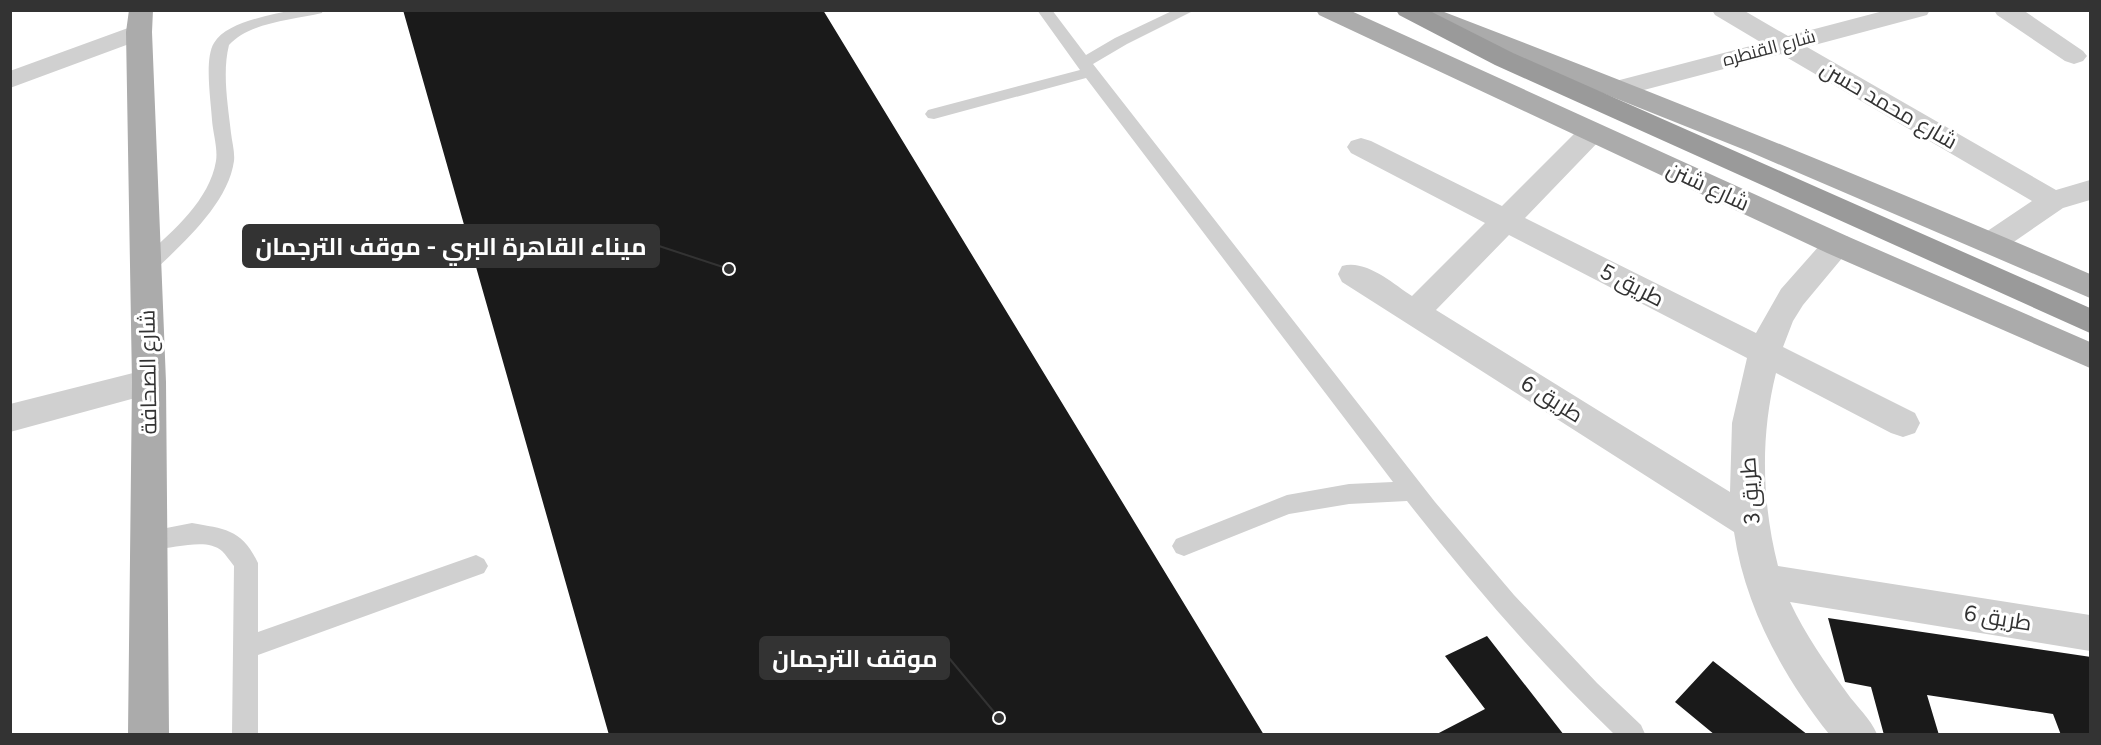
<svg xmlns="http://www.w3.org/2000/svg" width="2101" height="745" font-family="Figtree,Cairo,sans-serif">
<style>
.building{fill:#1a1a1a}
.lines{fill:none;stroke-linecap:round;stroke-linejoin:round}
.service{fill:#d0d0d0;fill-rule:evenodd}
.minor{fill:#d0d0d0;fill-rule:evenodd}
.primary{fill:#ababab;fill-rule:evenodd}
.motorway{fill:#9a9a9a;fill-rule:evenodd}
.labels{text-anchor:middle;dominant-baseline:central;stroke-width:6;stroke-linejoin:round;paint-order:stroke}
.far-street-label{font-size:18px;fill:#333;stroke:#fff}
.street-label{font-size:22px;fill:#333;stroke:#fff}
.leader{fill:none;stroke:#333;stroke-width:2}
.callout-dot{fill:#333;stroke:#fff;stroke-width:2}
.callout{fill:#333;stroke:#333;stroke-width:2}
.callout-label{font-size:24px;text-anchor:middle;font-weight:bold;fill:#fff}
</style>
<rect width="100%" height="100%" fill="#fff"/>
<path class="building" d="M 403,10 L 823,10 L 1264,735 L 609,735 Z
M 1828,618 L 2091,657 L 2091,735 L 2061,735 L 2053,714 L 1927,695 L 1939,735 L 1884,735 L 1871,687 L 1845,682 Z
M 1487,636 L 1564,735 L 1435,735 L 1485,709 L 1445,656 Z
M 1713,661 L 1808,735 L 1715,735 L 1675,702 Z"/>
<g class="lines">
<path class="service" d="M 293,10 L 323,10 L 322,13 C 293,20 250,22 229,45 C 222,73 228,105 231,133 C 232,142 235,152 234,161 C 228,204 182,244 153,272 L 146,274 L 139,272 L 136,267 L 139,262 C 168,235 209,203 216,161 C 218,149 213,133 212,120 C 211,101 204,59 214,43 C 226,22 271,15 293,10 Z
M 1037,10 L 1052,10 L 1086,55 L 1115,38 L 1174,10 L 1195,10 L 1127,44 L 1093,64 L 1435,502 L 1514,595 L 1597,683 L 1641,725 L 1645,734 L 1614,734 C 1539,662 1471,583 1407,501 L 1349,504 L 1289,514 L 1184,556 L 1176,553 L 1172,546 L 1176,539 L 1287,495 L 1349,484 L 1393,482 L 1086,78 L 934,119 L 928,118 L 925,114 L 928,110 L 1080,70 Z
M 192,523 C 225,529 242,529 258,563 L 258,632 L 476,555 L 484,559 L 488,566 L 484,573 L 258,655 L 258,734 L 232,734 L 234,566 C 230,561 226,555 222,551 C 203,534 162,555 141,547 L 137,540 L 141,533 Z"/>
<path class="minor" d="M 1712,10 L 1743,10 L 1788,36 L 1887,10 L 1930,10 L 1927,15 L 1807,47 L 2056,190 L 2090,180 L 2090,200 L 2063,208 L 2002,250 L 1991,254 L 1980,250 L 1976,243 L 1980,236 L 2032,201 L 1781,54 L 1621,96 L 1612,94 L 1608,88 L 1612,82 L 1762,43 L 1715,15 Z
M 1994,10 L 2023,10 L 2083,51 L 2087,56 L 2083,61 L 2074,64 L 2065,61 L 1997,15 Z
M 139,24 L 148,27 L 152,32 L 148,37 L 10,88 L 10,71 Z
M 1592,123 L 1602,126 L 1606,132 L 1602,138 L 1525,218 L 1756,333 L 1781,289 L 1827,237 L 1838,234 L 1849,237 L 1853,245 L 1803,305 L 1793,321 L 1783,347 L 1915,413 L 1920,423 L 1915,433 L 1903,437 L 1891,433 L 1776,373 C 1760,437 1762,503 1778,566 L 2090,615 L 2090,651 L 1790,602 C 1805,634 1826,664 1847,693 C 1857,707 1870,718 1877,734 L 1829,734 C 1783,676 1745,607 1734,532 L 1342,282 L 1338,274 L 1342,266 C 1366,259 1392,283 1412,296 L 1485,223 L 1351,153 L 1347,147 L 1351,141 L 1361,138 L 1371,141 L 1502,206 L 1582,126 ZM 1509,235 L 1747,358 L 1732,423 L 1730,492 L 1436,310 Z
M 149,369 L 161,373 L 166,382 L 161,391 L 10,432 L 10,404 Z"/>
<path class="primary" d="M 129,10 L 153,10 L 152,32 L 166,382 L 169,734 L 128,734 L 132,382 L 126,32 Z
M 1316,10 L 1349,10 L 1849,237 L 2090,342 L 2090,368 L 1827,253 L 1319,15 Z
M 1416,10 L 1439,10 C 1658,94 1876,181 2090,274 L 2090,298 L 1750,152 L 1417,19 L 1414,14 Z"/>
<path class="motorway" d="M 1396,10 L 1428,10 L 1513,53 L 2090,308 L 2090,333 L 1495,65 L 1399,15 Z"/>
</g>
<g class="labels">
<g class="far-street-label">
<text transform="translate(1769 48) rotate(-15)">شارع القنطره</text>
</g>
<g class="street-label">
<text transform="translate(1889 105) rotate(30)">شارع محمد حسن</text>
<text transform="translate(1708 186) rotate(25)">شارع شنن</text>
<text transform="translate(1632 285) rotate(27)">طريق 5</text>
<text transform="translate(148 372) rotate(-91)">شارع الصحافة</text>
<text transform="translate(1552 399) rotate(32)">طريق 6</text>
<text transform="translate(1750 491) rotate(-94)">طريق 3</text>
<text transform="translate(1998 618) rotate(9)">طريق 6</text>
</g>
</g>
<path class="leader" d="M729 269L659 246M999 718L949 658"/>
<g class="callout-dot">
<circle cx="729" cy="269" r="6"/>
<circle cx="999" cy="718" r="6"/>
</g>
<g class="callout">
<rect x="243" y="225" width="416" height="42" rx="6"/>
<rect x="760" y="637" width="189" height="42" rx="6"/>
</g>
<g class="callout-label">
<text x="451" y="255">ميناء القاهرة البري - موقف الترجمان</text>
<text x="855" y="667">موقف الترجمان</text>
</g>
<rect width="2101" height="745" fill="none" stroke="#333333" stroke-width="24"/>
</svg>
